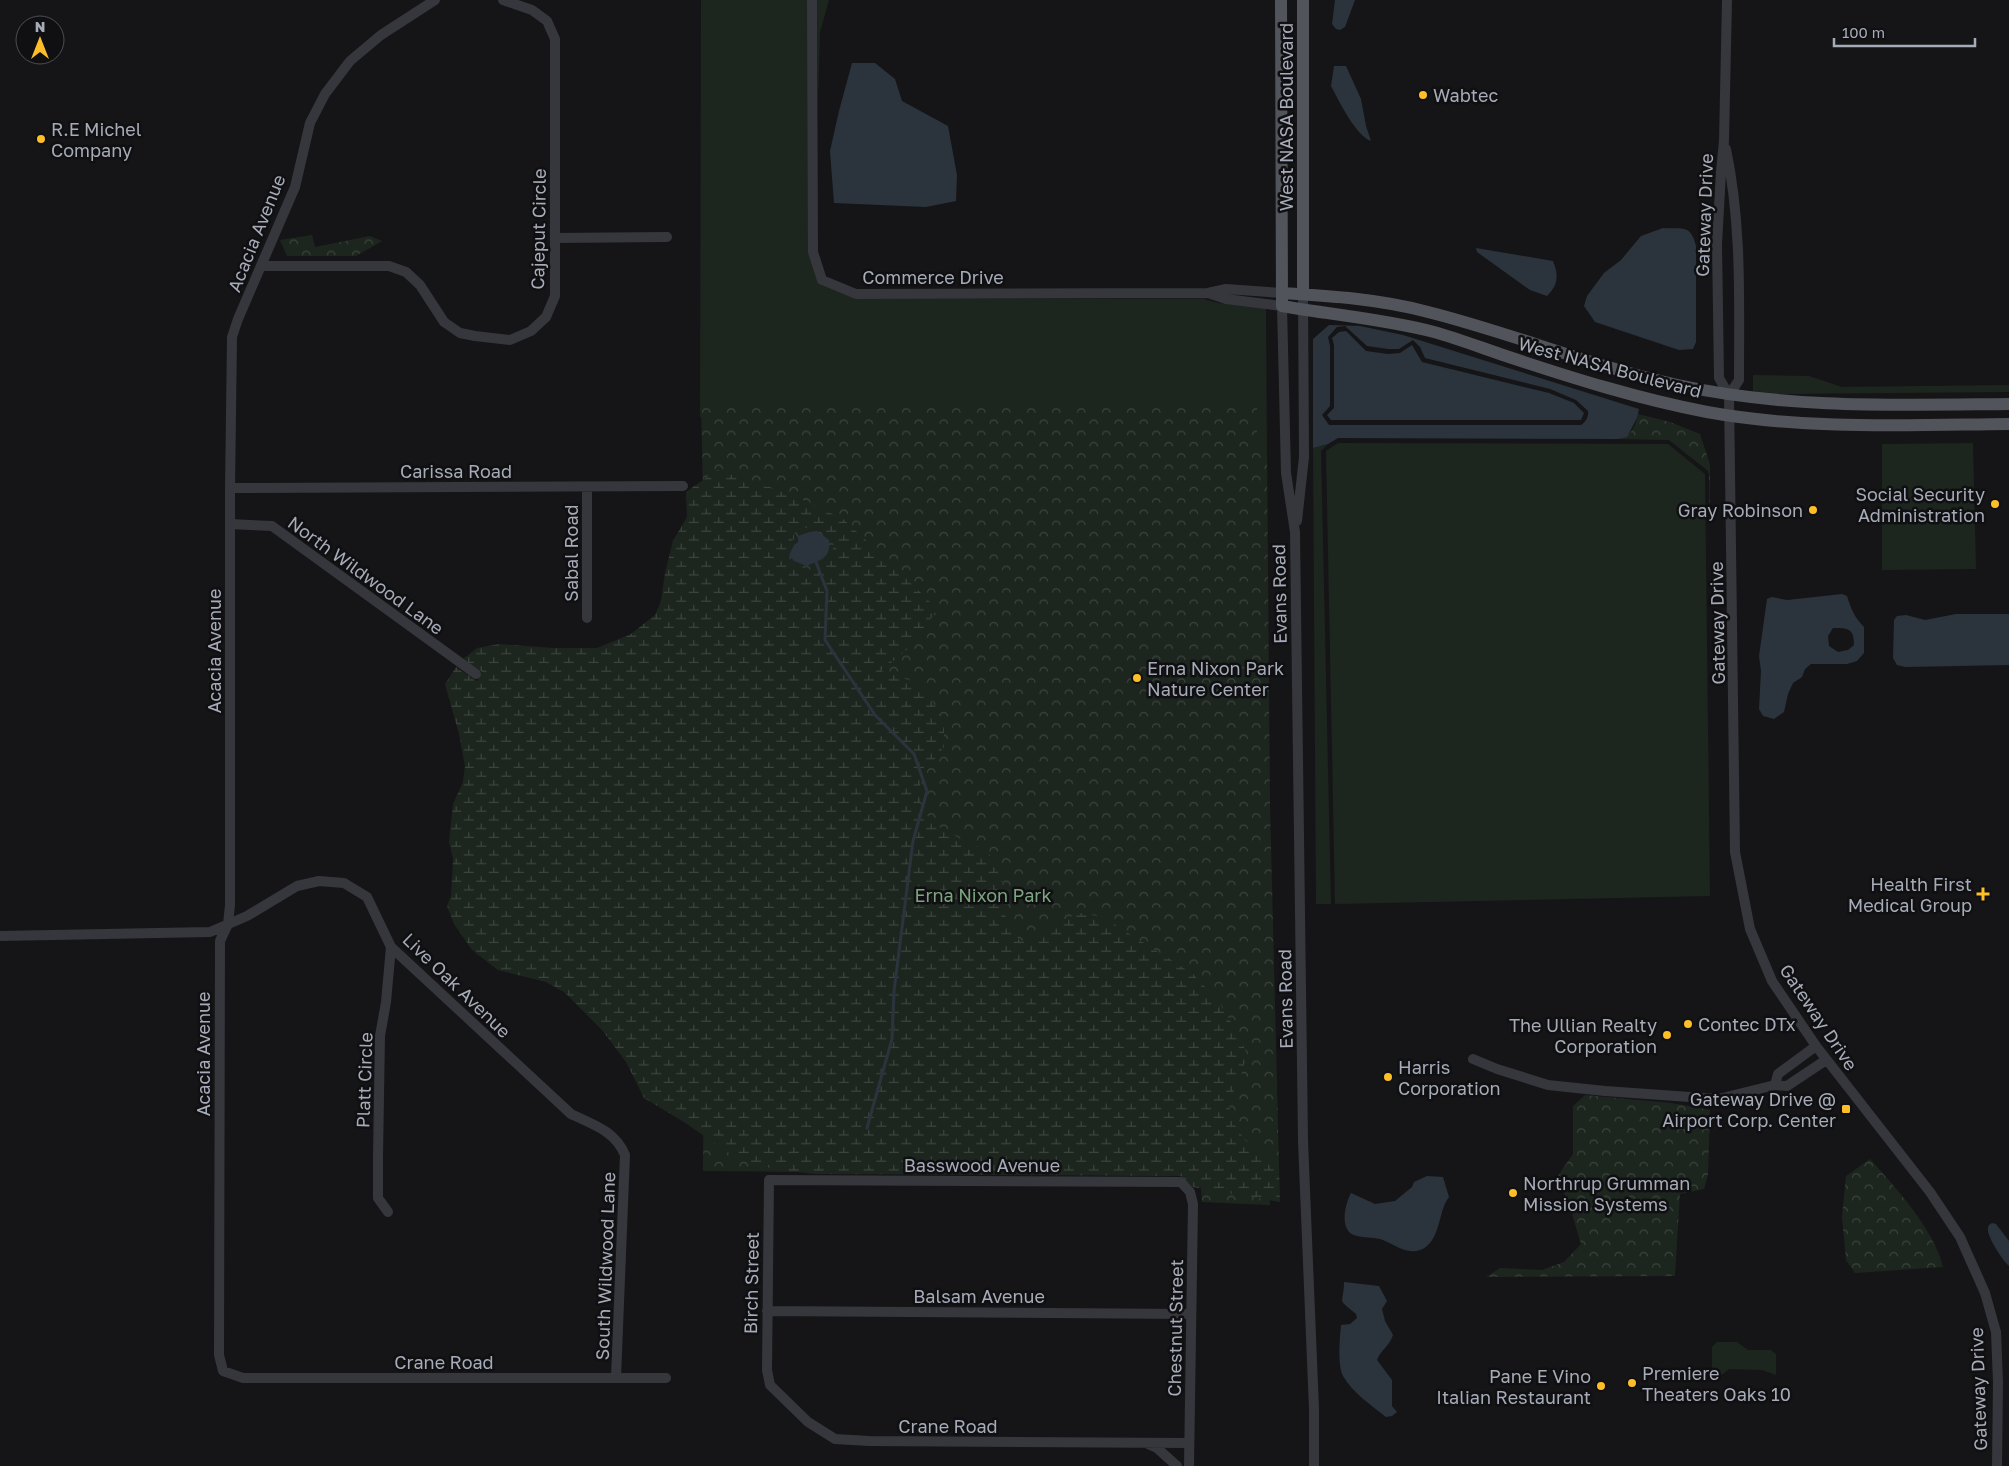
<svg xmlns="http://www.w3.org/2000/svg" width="2009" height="1466" font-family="'Golos Text',sans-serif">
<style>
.green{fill:#1d261e}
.forest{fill:url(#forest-crowns)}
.wetland{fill:url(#wetland-marsh);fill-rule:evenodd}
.water{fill:#2b343c;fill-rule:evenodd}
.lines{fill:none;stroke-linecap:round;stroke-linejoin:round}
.stream{stroke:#2b343c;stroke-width:3}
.minor{stroke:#36373d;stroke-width:10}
.major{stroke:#52545c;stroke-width:12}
.poi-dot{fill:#fdbe28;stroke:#101012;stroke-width:2}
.labels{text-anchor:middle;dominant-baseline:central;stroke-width:5;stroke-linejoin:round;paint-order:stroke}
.poi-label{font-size:18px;fill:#a6abb8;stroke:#101012;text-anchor:start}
.street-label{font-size:18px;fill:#a6abb8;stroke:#101012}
.park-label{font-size:18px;fill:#7ca580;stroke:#101012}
</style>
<defs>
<pattern id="forest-crowns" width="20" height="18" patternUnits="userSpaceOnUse" patternTransform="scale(1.25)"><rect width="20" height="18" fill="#1d261e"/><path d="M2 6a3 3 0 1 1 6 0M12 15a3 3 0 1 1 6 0" fill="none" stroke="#3b433d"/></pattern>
<pattern id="wetland-marsh" width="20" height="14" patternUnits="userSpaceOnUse" patternTransform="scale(1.25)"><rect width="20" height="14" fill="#1d261e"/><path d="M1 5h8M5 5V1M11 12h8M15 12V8" fill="none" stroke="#3b433d"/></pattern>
</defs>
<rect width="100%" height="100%" fill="#151517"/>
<path class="green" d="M 701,0 L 808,0 L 818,282 L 821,285 L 856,299 L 1204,299 L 1218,303 L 1266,308 L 1267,452 L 1200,453 L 1060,417 L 700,417 Z
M 817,0 L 829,0 L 820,32 L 818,99 Z
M 1753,375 L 1809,376 L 1842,387 L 2009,385 L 2009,392 L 1782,394 L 1753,391 Z
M 1338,443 L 1668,444 L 1705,474 L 1710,896 L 1335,904 L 1326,451 Z
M 1973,443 L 1976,569 L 1882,570 L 1882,444 Z
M 1328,444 L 1321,451 L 1331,904 L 1316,904 L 1313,448 Z
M 1717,1342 L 1737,1342 L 1748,1350 L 1771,1350 L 1776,1354 L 1776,1375 L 1762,1370 L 1729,1369 L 1719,1377 L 1712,1376 L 1712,1347 Z"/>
<path class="forest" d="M 312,235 L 315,247 L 370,236 L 382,241 L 356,256 L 287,256 L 280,240 Z
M 701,406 L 1257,407 L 1257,452 L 1267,452 L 1270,806 L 1279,1165 L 1268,1158 L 1270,1205 L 1202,1202 L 1200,1176 L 703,1171 L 707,656 Z
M 1638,414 L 1670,422 L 1700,434 L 1710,464 L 1710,526 L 1709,474 L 1707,470 L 1669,440 L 1618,439 C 1631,436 1636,426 1638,414 Z
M 1585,1095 L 1671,1103 L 1710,1110 L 1708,1175 L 1704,1189 L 1680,1194 L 1675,1276 L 1486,1277 L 1500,1268 L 1542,1270 L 1564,1262 L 1581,1244 L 1570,1207 L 1557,1177 L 1573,1154 L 1573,1106 Z
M 1870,1159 C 1896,1188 1934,1229 1943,1267 L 1855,1273 L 1846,1260 L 1842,1217 L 1846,1176 Z"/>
<path class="wetland" d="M 717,470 L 797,497 L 843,519 L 894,566 L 937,609 L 915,643 L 881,671 L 924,685 L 944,723 L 944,747 L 930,765 L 918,789 L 922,811 L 942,829 L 968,843 L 988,851 L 1002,881 L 1006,921 L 1020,941 L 1032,939 L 1046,927 L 1080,913 L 1103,917 L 1193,974 L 1219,1002 L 1237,1032 L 1247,1054 L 1241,1076 L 1229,1101 L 1231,1119 L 1245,1140 L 1279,1165 L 1280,1202 L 1193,1187 L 1181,1176 L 815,1174 L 779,1170 L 739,1160 L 684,1122 L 644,1098 L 626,1062 L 602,1030 L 564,992 L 546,982 L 498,970 L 472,950 L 454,924 L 447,906 L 451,896 L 453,858 L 449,842 L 453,804 L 463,782 L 465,766 L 459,734 L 445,684 L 456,667 L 477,681 L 482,672 L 463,659 L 477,648 L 499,644 L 553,648 L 597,648 L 631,634 L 655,615 L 661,601 L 665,573 L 673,541 L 687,517 L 686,492 ZM 818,526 L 833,540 C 835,561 826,562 809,570 L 792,565 L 785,555 L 790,542 L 794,539 L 794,533 L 808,527 Z"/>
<path class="water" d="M 1335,0 L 1355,0 L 1345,27 L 1340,30 L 1336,29 L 1332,24 Z
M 852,63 L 875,63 L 895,79 L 902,101 L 948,126 L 957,175 L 956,201 L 926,207 L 834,203 L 830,151 L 839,111 Z
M 1334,66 L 1346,66 L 1361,99 L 1366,126 L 1371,141 C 1356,136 1339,101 1331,86 Z
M 1663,228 C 1682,229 1691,224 1696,246 L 1696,342 L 1693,349 L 1679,350 L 1595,322 L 1584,306 L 1587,296 L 1604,273 L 1621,260 L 1641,236 Z
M 1476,248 L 1553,261 C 1559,276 1558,285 1547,296 L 1530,290 L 1477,252 Z
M 1329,325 L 1360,326 L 1403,335 L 1639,409 L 1637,418 L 1627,437 L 1618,439 L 1338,438 L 1328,444 L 1313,448 L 1313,339 ZM 1345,326 L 1367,346 L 1388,349 L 1399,349 L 1413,340 L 1420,347 L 1425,358 L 1550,389 L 1576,400 L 1588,411 C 1589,416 1586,422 1581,425 L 1329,425 L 1322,415 L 1330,406 L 1330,346 L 1328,337 L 1337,327 Z
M 1346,331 L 1366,351 L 1388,354 L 1400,353 L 1412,345 L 1422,362 L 1549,393 L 1574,403 L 1584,413 L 1581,420 L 1331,420 L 1327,415 L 1334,408 L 1334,345 L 1332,338 L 1339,332 Z
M 817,531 L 829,540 C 831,558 822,559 807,566 L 794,561 L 789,555 L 794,545 L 798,542 L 798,536 L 809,532 Z
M 1842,594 L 1847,596 C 1851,609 1855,618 1864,627 L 1864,653 L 1857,661 L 1847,664 L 1811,664 L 1805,669 L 1802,677 L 1793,683 L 1788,694 L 1784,712 L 1774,719 L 1763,716 L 1759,709 L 1761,671 L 1759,656 L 1767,599 L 1772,597 L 1787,600 ZM 1833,628 C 1848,628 1854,628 1854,645 L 1848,650 L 1838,652 L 1829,646 L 1828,636 Z
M 1956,614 L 2009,614 L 2009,665 L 1905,667 L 1897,665 L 1893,658 L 1894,620 L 1897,616 L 1906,615 L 1925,620 Z
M 1427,1176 L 1443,1177 L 1449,1197 C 1438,1210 1441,1243 1420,1250 C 1405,1255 1393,1243 1380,1239 C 1372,1237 1364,1238 1357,1236 C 1338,1232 1345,1204 1351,1193 L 1375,1204 L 1395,1201 L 1412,1187 L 1414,1182 Z
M 1992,1223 L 1996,1224 L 2009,1241 L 2009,1266 C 2003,1261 1988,1238 1988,1230 C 1988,1225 1989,1225 1992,1223 Z
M 1344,1282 L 1379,1286 L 1387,1301 L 1382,1309 L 1385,1321 L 1393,1335 C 1389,1347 1381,1349 1377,1360 L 1392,1380 L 1392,1406 L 1397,1412 L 1392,1416 L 1386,1417 C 1371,1405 1353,1393 1343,1376 C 1337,1364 1340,1338 1341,1325 L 1350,1324 L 1357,1318 L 1356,1314 C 1335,1297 1344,1305 1344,1282 Z"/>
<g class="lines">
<path class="stream" d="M 816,562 L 827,591 L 825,640 L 875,715 L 914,754 L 927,791 L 913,841 L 894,991 L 892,1039 L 867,1128"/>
<path class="minor" d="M 435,0 L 381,35 L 350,61 L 325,94 L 310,123 L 295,187 L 238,319 L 232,337 L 230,488 L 230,905 L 228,924 L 220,941 L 219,1355 L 223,1371 L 243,1378 L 666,1378
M 812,0 L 813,252 L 822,280 L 856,294 L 1208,293 L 1226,289 L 1282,293
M 1727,0 L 1724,141 L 1721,172 L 1717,244 L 1719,378 L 1729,395 L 1735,852 L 1750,929 L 1772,981 L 1816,1046 L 1930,1192 L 1960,1237 L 1985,1293 L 1996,1332 L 1998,1382 L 1997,1466
M 1726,149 C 1742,225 1739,303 1739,380 L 1729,395
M 555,238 L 667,237
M 262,266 L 389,266 L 406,272 L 420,285 L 444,322 L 460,333 L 475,336 L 510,340 L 531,331 L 546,317 L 555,296 L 555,39 L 547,21 L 532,10 L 503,0
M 1208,293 L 1226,299 L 1282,306 L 1286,473 L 1295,532 L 1303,1141 L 1314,1409 L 1314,1466
M 587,487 L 587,618
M 230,488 L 683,486
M 1297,521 L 1304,457 L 1303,294
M 230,524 L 272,526 L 476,674
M 0,936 L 210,932 L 247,916 L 297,886 L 319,881 L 344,883 L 367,897 L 391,947 L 571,1114 C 594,1125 615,1131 625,1155 L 616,1377
M 1473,1059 L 1497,1069 L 1548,1085 L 1605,1091 L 1718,1099 L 1775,1085 L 1787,1086 L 1826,1060
M 1775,1085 L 1778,1074 L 1816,1046
M 388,1212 L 378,1198 L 378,1156 L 380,1036 L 386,1002 L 391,947
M 767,1311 L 1191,1314
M 1189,1443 L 869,1441 L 835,1439 L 808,1422 L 770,1385 L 767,1370 L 769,1180 L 1181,1182 L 1190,1192 L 1193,1204 L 1189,1466
M 1148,1444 L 1157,1448 L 1177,1466"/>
<path class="major" d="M 1281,0 L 1282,306 C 1333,315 1384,319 1434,332 C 1459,339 1482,348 1506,356 C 1572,378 1639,399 1707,412 C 1806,430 1909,425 2009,424
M 1303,0 L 1303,294
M 1282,293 C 1331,296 1380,299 1428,312 C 1512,333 1593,367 1678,385 C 1787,409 1898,405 2009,404"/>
</g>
<g class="poi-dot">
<circle cx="1423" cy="95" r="5"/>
<circle cx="41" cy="139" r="5"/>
<circle cx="1995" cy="504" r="5"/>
<circle cx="1813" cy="510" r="5"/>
<circle cx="1137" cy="678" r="5"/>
<path d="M1980.5 886.5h5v5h5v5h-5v5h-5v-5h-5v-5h5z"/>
<circle cx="1688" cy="1024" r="5"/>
<circle cx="1667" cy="1035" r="5"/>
<circle cx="1388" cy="1077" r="5"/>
<rect x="1841" y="1104" width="10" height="10" rx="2.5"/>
<circle cx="1513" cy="1193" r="5"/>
<circle cx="1632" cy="1383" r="5"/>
<circle cx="1601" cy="1386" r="5"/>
</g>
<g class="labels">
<g class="poi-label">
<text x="1433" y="95">Wabtec</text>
<text x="51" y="129">R.E Michel<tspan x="51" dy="21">Company</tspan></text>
<text x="1985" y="494" text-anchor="end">Social Security<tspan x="1985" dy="21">Administration</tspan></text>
<text x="1803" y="510" text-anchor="end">Gray Robinson</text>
<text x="1147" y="668">Erna Nixon Park<tspan x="1147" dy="21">Nature Center</tspan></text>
<text x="1972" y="884" text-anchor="end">Health First<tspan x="1972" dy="21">Medical Group</tspan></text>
<text x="1698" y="1024">Contec DTx</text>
<text x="1657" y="1025" text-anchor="end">The Ullian Realty<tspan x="1657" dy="21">Corporation</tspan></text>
<text x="1398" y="1067">Harris<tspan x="1398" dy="21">Corporation</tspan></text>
<text x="1836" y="1099" text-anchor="end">Gateway Drive @<tspan x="1836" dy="21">Airport Corp. Center</tspan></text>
<text x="1523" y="1183">Northrup Grumman<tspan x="1523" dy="21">Mission Systems</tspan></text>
<text x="1642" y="1373">Premiere<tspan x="1642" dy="21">Theaters Oaks 10</tspan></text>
<text x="1591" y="1376" text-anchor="end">Pane E Vino<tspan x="1591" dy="21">Italian Restaurant</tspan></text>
</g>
<g class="street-label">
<text transform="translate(1286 117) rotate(-90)">West NASA Boulevard</text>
<text transform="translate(1704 215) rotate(-88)">Gateway Drive</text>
<text transform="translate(538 229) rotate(-89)">Cajeput Circle</text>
<text transform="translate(256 233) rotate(-68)">Acacia Avenue</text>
<text x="933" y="277">Commerce Drive</text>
<text transform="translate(1610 367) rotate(15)">West NASA Boulevard</text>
<text x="456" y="471">Carissa Road</text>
<text transform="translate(571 553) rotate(-90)">Sabal Road</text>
<text transform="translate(366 575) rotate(36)">North Wildwood Lane</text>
<text transform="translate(1279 594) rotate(-91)">Evans Road</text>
<text transform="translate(1717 623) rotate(-91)">Gateway Drive</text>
<text transform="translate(214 651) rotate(-90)">Acacia Avenue</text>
<text transform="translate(457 985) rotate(44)">Live Oak Avenue</text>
<text transform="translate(1285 999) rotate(-91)">Evans Road</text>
<text transform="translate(1819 1017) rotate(56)">Gateway Drive</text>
<text transform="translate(203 1054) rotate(-90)">Acacia Avenue</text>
<text transform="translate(364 1080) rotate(-88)">Platt Circle</text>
<text x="982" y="1165">Basswood Avenue</text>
<text transform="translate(605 1266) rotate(-88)">South Wildwood Lane</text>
<text transform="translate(751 1283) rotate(-89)">Birch Street</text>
<text x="979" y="1296">Balsam Avenue</text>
<text transform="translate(1175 1328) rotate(-89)">Chestnut Street</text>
<text x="444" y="1362">Crane Road</text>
<text transform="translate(1978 1389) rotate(-92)">Gateway Drive</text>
<text x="948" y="1426">Crane Road</text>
</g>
<g class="park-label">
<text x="983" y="895">Erna Nixon Park</text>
</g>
</g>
<g transform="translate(40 40)"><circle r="24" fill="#101012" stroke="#4c4e54"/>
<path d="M0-4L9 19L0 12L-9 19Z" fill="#fdbe28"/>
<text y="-8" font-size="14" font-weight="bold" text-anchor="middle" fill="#a6abb8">N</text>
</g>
<path d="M1834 38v8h141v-8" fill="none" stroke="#a6abb8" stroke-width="2.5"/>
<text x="1842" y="38" font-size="15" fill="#a6abb8" stroke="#101012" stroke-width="4" paint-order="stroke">100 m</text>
</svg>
